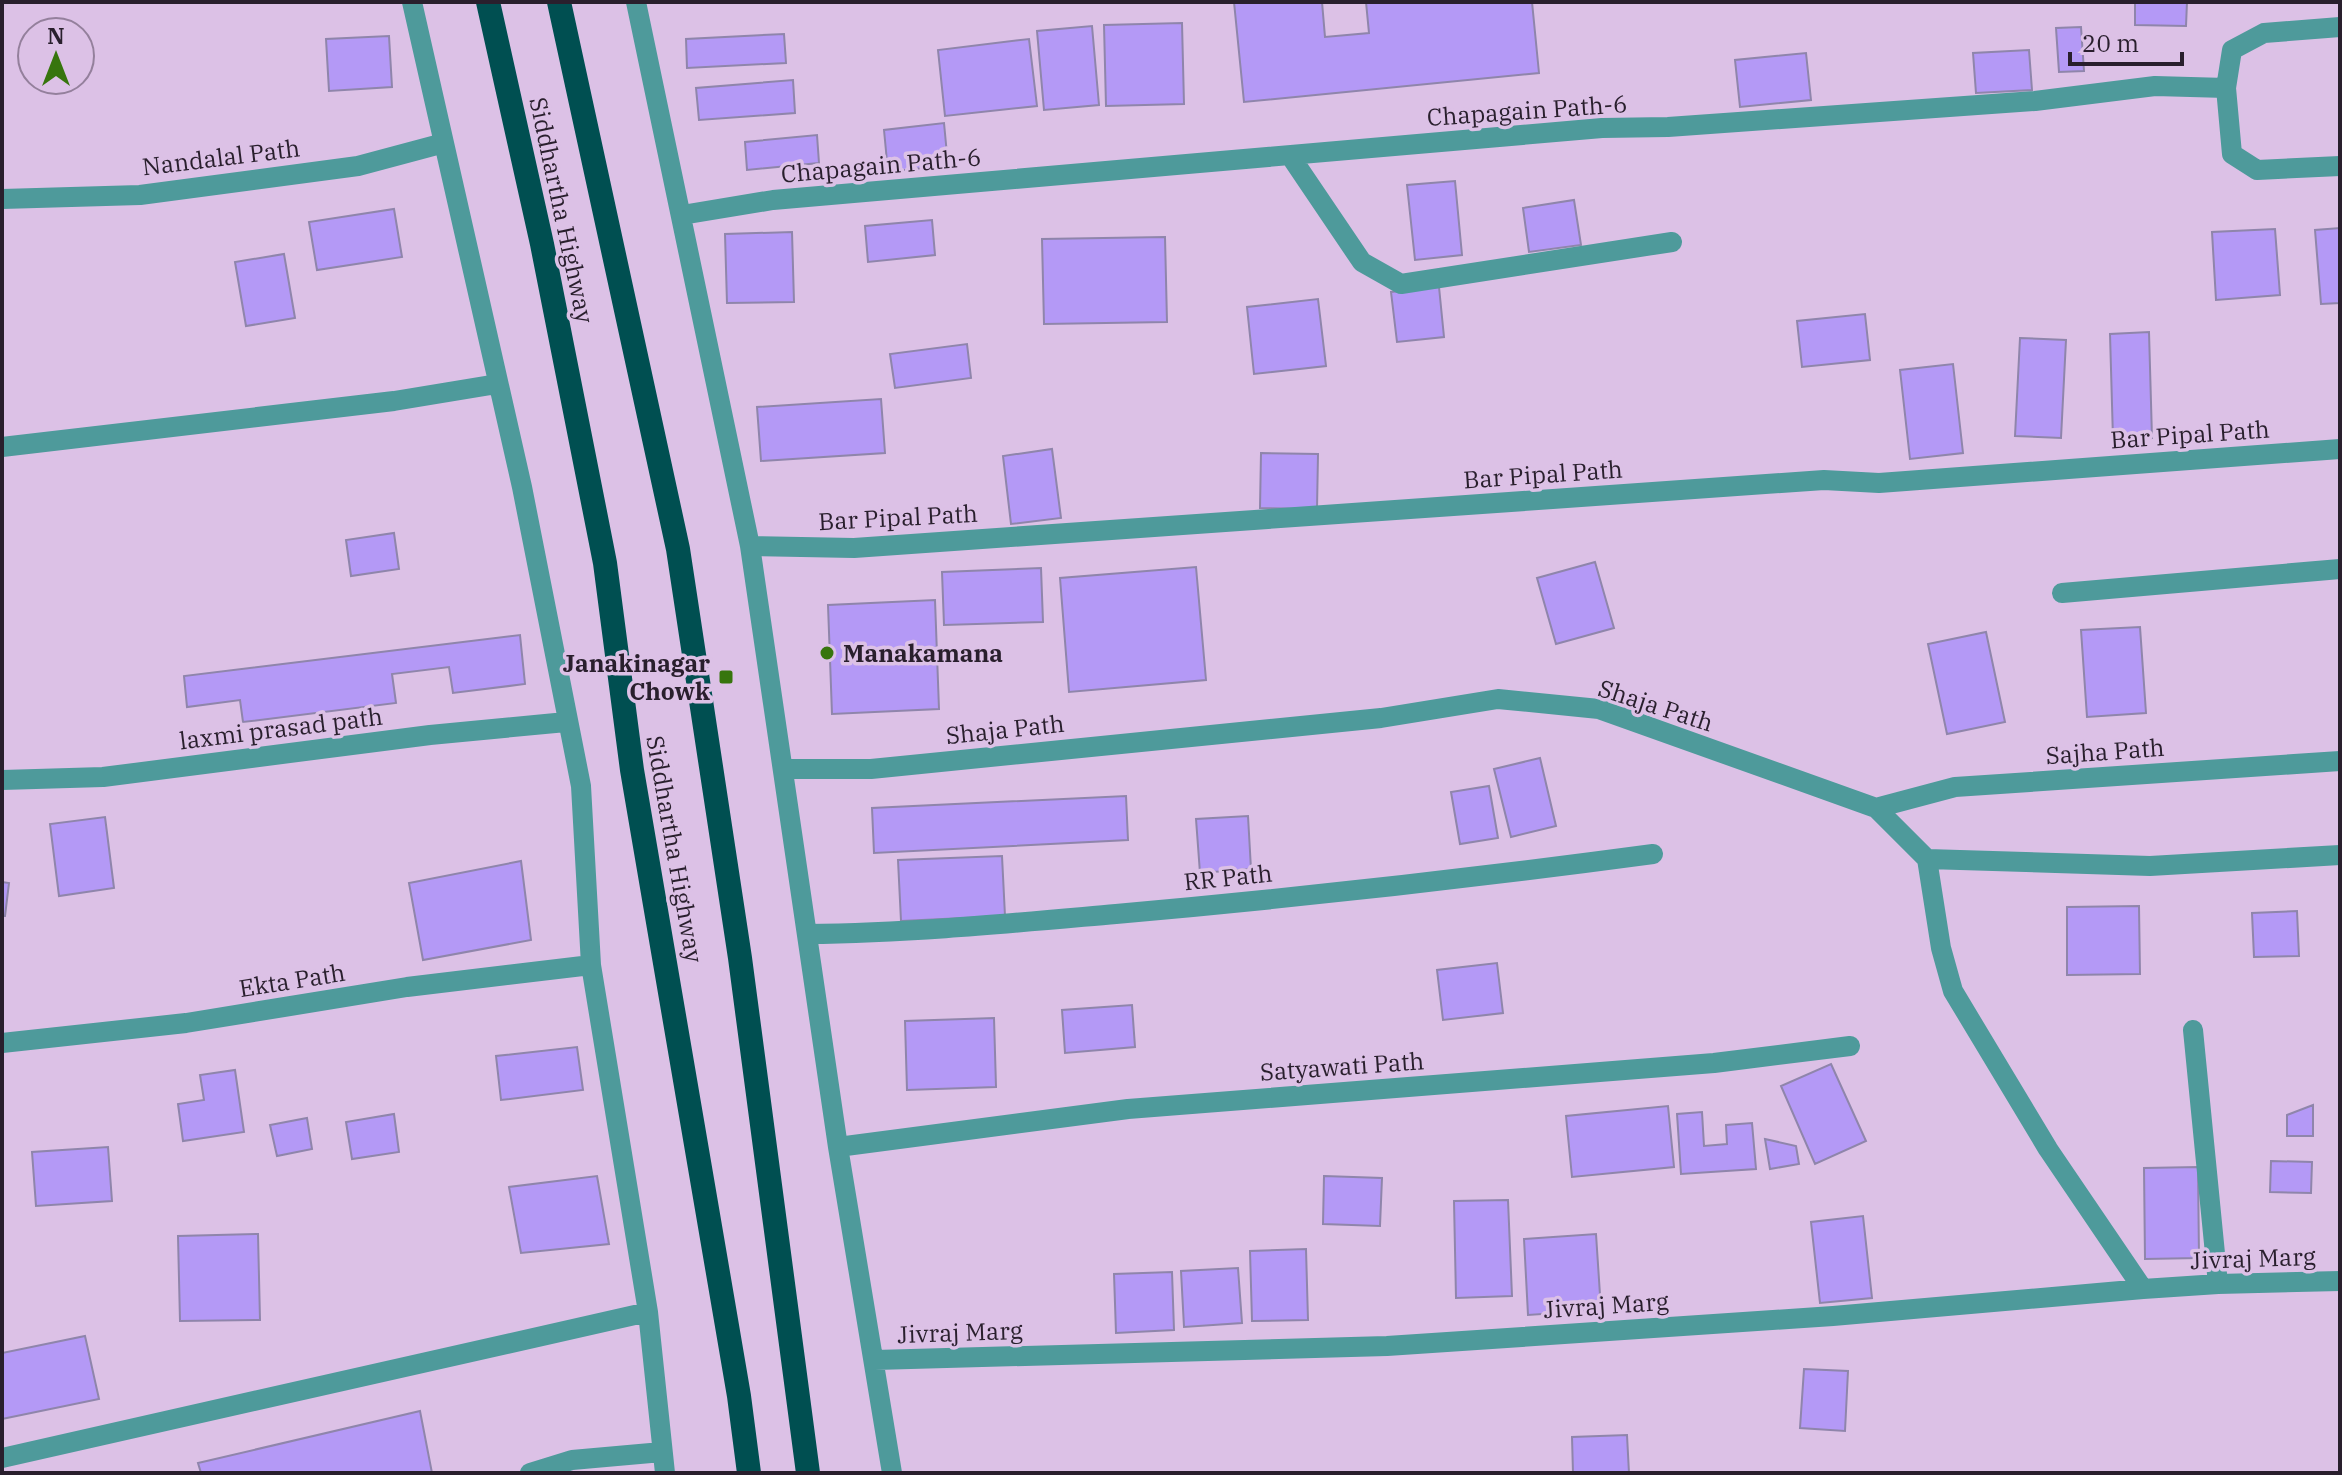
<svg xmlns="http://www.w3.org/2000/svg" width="2342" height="1475" font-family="'IBM Plex Serif',serif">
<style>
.building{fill:#b499f6;stroke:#8f85ab;stroke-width:2}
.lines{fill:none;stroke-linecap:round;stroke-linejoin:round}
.minor{stroke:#4e9a9b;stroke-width:20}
.highway{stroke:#004f51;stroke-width:24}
.poi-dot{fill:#37750d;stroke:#dcc1e6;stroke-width:3}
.labels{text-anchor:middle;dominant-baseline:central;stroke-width:7;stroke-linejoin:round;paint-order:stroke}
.street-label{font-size:24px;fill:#291f2d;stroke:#dcc1e6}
.poi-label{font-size:24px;font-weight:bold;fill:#291f2d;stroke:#dcc1e6;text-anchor:start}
</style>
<rect width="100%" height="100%" fill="#dcc1e6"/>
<path class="building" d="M 1234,2 L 1322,2 L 1325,37 L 1369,33 L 1366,2 L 1532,2 L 1539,73 L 1244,102 Z
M 2135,2 L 2187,2 L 2186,26 L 2135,25 Z
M 1182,23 L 1184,104 L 1106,106 L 1104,25 Z
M 1092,26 L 1099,105 L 1044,110 L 1037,31 Z
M 2081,27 L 2084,71 L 2059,72 L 2056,28 Z
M 784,34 L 786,63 L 687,68 L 686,39 Z
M 389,36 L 392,87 L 329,91 L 326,39 Z
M 1029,39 L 1037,106 L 945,116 L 938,50 Z
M 2029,50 L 2032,90 L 1976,93 L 1973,53 Z
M 1806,53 L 1811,100 L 1740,107 L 1735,60 Z
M 793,80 L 795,113 L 699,120 L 696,88 Z
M 944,123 L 948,165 L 888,172 L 884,130 Z
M 817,135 L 819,163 L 747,170 L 745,142 Z
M 1455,181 L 1462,255 L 1415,260 L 1407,185 Z
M 1574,200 L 1581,245 L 1529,252 L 1523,208 Z
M 394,209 L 402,257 L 317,270 L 309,222 Z
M 932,220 L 935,255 L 868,262 L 865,226 Z
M 2340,228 L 2340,303 L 2321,304 L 2315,230 Z
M 2275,229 L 2280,295 L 2216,300 L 2212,232 Z
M 792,232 L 794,302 L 727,303 L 725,234 Z
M 1165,237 L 1167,322 L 1044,324 L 1042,239 Z
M 284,254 L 295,318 L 246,326 L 235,262 Z
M 1439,287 L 1444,337 L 1397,342 L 1391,292 Z
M 1318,299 L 1326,366 L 1254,374 L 1247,307 Z
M 1865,314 L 1870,360 L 1802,367 L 1797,321 Z
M 2149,332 L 2152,438 L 2113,439 L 2110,334 Z
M 2020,338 L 2066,340 L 2061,438 L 2015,436 Z
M 967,344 L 971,378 L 895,388 L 890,354 Z
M 1953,364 L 1963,453 L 1910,459 L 1900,370 Z
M 881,399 L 885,453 L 761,461 L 757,407 Z
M 1052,449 L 1061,518 L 1011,524 L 1003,456 Z
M 1261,453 L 1318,454 L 1317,509 L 1260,508 Z
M 394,533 L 399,569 L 351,576 L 346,540 Z
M 1595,562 L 1614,628 L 1556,644 L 1537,578 Z
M 1196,567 L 1206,680 L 1069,692 L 1060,578 Z
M 1041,568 L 1043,622 L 944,625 L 942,572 Z
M 935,600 L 939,709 L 832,714 L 828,605 Z
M 2140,627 L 2146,713 L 2087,717 L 2081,630 Z
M 1986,632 L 2005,722 L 1947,734 L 1928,644 Z
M 520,635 L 525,684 L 453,693 L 449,667 L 392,674 L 396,703 L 243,722 L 240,700 L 187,707 L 184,676 Z
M 1540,758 L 1556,826 L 1511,837 L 1494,769 Z
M 1489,786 L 1498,838 L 1460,844 L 1451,792 Z
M 1126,796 L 1128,840 L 874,853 L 872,808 Z
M 1248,816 L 1251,869 L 1200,873 L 1196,819 Z
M 105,817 L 114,888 L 59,896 L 50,824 Z
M 1002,856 L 1005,916 L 901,921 L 898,860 Z
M 521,861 L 531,940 L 423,960 L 409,883 Z
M 2,882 L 9,883 L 5,916 L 2,916 Z
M 2139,906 L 2140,974 L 2067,975 L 2067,907 Z
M 2297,911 L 2299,956 L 2254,957 L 2252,913 Z
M 1497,963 L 1503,1013 L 1443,1020 L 1437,970 Z
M 1132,1005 L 1135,1047 L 1065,1053 L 1062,1010 Z
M 994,1018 L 996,1087 L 907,1090 L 905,1021 Z
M 577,1047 L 583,1090 L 501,1100 L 496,1056 Z
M 1831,1064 L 1866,1141 L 1815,1164 L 1781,1086 Z
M 235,1070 L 244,1132 L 183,1141 L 178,1104 L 204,1100 L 200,1075 Z
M 2313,1105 L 2313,1136 L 2287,1136 L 2287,1115 Z
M 1668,1106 L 1674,1167 L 1572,1177 L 1566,1116 Z
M 1702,1112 L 1704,1146 L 1727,1144 L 1726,1125 L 1752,1123 L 1756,1169 L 1681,1174 L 1677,1114 Z
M 394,1114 L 399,1152 L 352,1159 L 346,1122 Z
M 307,1118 L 312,1149 L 277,1156 L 270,1125 Z
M 1765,1139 L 1796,1146 L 1799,1164 L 1770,1169 Z
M 108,1147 L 112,1201 L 36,1206 L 32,1152 Z
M 2271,1161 L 2312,1162 L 2311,1193 L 2270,1192 Z
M 2198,1167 L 2199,1258 L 2145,1259 L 2144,1168 Z
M 597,1176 L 609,1244 L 521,1253 L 509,1187 Z
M 1324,1176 L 1382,1178 L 1380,1226 L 1323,1224 Z
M 1508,1200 L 1512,1296 L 1456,1298 L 1454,1201 Z
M 1863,1216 L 1872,1298 L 1820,1303 L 1811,1222 Z
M 258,1234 L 260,1320 L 180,1321 L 178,1236 Z
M 1596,1234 L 1601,1310 L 1528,1315 L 1524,1239 Z
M 1306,1249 L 1308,1320 L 1252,1321 L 1250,1251 Z
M 1238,1268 L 1242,1323 L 1184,1327 L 1181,1271 Z
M 1172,1272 L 1174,1330 L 1116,1333 L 1114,1274 Z
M 85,1336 L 99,1399 L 2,1419 L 2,1353 Z
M 1804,1369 L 1848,1371 L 1845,1431 L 1800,1428 Z
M 420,1411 L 432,1473 L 201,1473 L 198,1463 Z
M 1627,1435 L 1629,1473 L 1573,1473 L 1572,1437 Z"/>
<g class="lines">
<path class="minor" d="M 412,2 L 522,487 L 581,786 L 591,965 L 648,1312 L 665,1473
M 636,2 L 750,546 L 838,1147 L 892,1473
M 2226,88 L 2232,154 L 2257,170 L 2340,166
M 1291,157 L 1362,262 L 1401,284 L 1672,242
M 2,199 L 140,195 L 358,166 L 444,143
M 682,215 L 773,200 L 1602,128 L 1668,127 L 2035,101 L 2155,86 L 2226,88 L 2232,50 L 2264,33 L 2340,27
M 2,447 L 394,401 L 497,384
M 750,546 L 854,548 L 1824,480 L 1879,483 L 2340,449
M 2062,593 L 2340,569
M 784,769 L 871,769 L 1381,718 L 1498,699 L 1599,709 L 1876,808 L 1927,859 L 2150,866 L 2340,855
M 2,780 L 103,777 L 430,735 L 566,722
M 1876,808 L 1955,787 L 2340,761
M 1927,859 L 1941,948 L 1953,991 L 2048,1149 L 2143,1289
M 807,934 C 911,933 1013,923 1116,914 C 1296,898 1474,878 1653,854
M 2193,1030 L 2218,1284
M 2,1043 L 186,1023 L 407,987 L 591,965
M 838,1147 L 1128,1109 L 1714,1063 L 1850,1046
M 875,1360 L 1387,1346 L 1833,1316 L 2143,1289 L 2218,1284 L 2340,1281
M 2,1458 L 648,1312
M 530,1473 L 572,1460 L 662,1452"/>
<path class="highway" d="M 488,2 L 542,244 L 605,563 L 632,770 L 739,1396 L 749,1473
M 559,2 L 678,549 L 740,958 L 808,1473"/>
</g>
<g class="poi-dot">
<circle cx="827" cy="653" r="8"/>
<rect x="718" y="669" width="16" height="16" rx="4"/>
</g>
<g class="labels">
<g class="street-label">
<text transform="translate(1527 110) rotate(-4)">Chapagain Path-6</text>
<text transform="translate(221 157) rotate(-7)">Nandalal Path</text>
<text transform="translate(881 165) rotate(-5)">Chapagain Path-6</text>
<text transform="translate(562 210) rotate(78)">Siddhartha Highway</text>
<text transform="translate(2190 434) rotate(-4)">Bar Pipal Path</text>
<text transform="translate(1543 474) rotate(-4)">Bar Pipal Path</text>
<text transform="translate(898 517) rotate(-3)">Bar Pipal Path</text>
<text transform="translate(1656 705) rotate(18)">Shaja Path</text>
<text transform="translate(281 728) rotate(-7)">laxmi prasad path</text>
<text transform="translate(1005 729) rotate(-6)">Shaja Path</text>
<text transform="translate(2105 751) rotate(-4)">Sajha Path</text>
<text transform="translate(675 849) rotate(80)">Siddhartha Highway</text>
<text transform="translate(1228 877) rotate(-6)">RR Path</text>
<text transform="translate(292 980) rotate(-9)">Ekta Path</text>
<text transform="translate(1342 1066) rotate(-4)">Satyawati Path</text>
<text transform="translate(2253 1258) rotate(-2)">Jivraj Marg</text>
<text transform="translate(1606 1305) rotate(-4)">Jivraj Marg</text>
<text transform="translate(960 1332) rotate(-2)">Jivraj Marg</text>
</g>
<g class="poi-label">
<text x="843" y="653">Manakamana</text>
<text x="710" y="663" text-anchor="end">Janakinagar<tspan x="710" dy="28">Chowk</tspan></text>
</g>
</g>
<rect width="2342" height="1475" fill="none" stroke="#291f2d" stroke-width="8"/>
<g transform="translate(56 56)"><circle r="38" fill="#dcc1e6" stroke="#94809c" stroke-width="2"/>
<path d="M0-6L14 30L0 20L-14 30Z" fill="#37750d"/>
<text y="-12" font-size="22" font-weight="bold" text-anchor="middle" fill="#291f2d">N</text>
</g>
<path d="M2070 52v12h112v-12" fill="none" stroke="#291f2d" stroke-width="4"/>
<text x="2082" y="52" font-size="24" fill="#291f2d" stroke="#dcc1e6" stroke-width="6" paint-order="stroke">20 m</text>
</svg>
